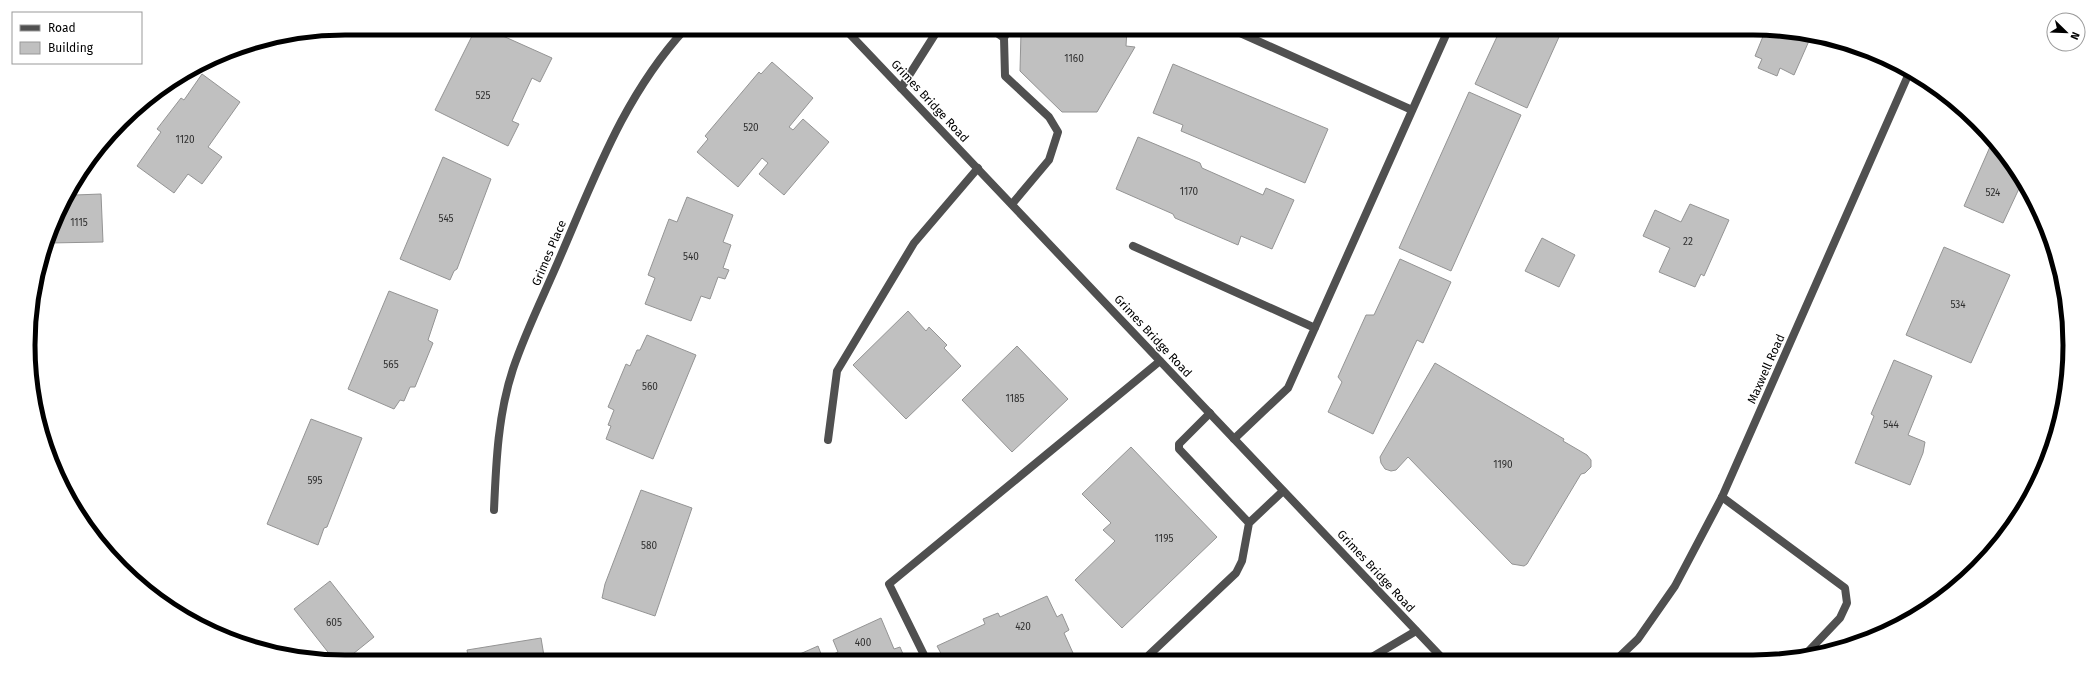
<svg xmlns="http://www.w3.org/2000/svg" width="2098" height="690" font-family="'Fira Sans',sans-serif">
<style>
.building{fill:#c0c0c0;stroke:#949494}
.lines{fill:none;stroke-linecap:round;stroke-linejoin:round}
.service{stroke:#505050;stroke-width:8}
.minor{stroke:#505050;stroke-width:8}
.tertiary{stroke:#505050;stroke-width:8}
.labels{text-anchor:middle;dominant-baseline:central;stroke-width:3;stroke-linejoin:round;paint-order:stroke}
.number-label{font-size:10px;fill:#303030}
.street-label{font-size:12px;fill:#000;stroke:#fff}
.rim{fill:none;stroke:#000;stroke-width:5}
</style>
<rect width="100%" height="100%" fill="#fff"/>
<path class="building" d="M 476,28 L 485,28 L 552,58 L 540,82 L 532,78 L 512,121 L 519,124 L 508,146 L 435,110 Z
M 1066,28 L 1136,28 L 1127,29 L 1126,46 L 1135,47 L 1097,112 L 1062,112 L 1020,71 L 1021,32 L 1066,33 Z
M 1357,28 L 1370,28 L 1368,33 Z
M 1501,28 L 1563,28 L 1527,108 L 1475,84 Z
M 1766,29 L 1812,34 L 1794,75 L 1780,68 L 1777,76 L 1758,68 L 1762,59 L 1755,56 Z
M 772,62 L 813,98 L 789,127 L 793,130 L 803,119 L 829,142 L 784,195 L 759,174 L 768,163 L 762,158 L 738,187 L 697,152 L 708,139 L 705,136 L 759,72 L 761,74 Z
M 1173,64 L 1328,129 L 1305,183 L 1181,131 L 1183,125 L 1153,113 Z
M 202,74 L 240,102 L 208,147 L 222,157 L 202,184 L 188,174 L 174,193 L 137,166 L 161,132 L 157,129 L 181,98 L 184,100 Z
M 1469,92 L 1521,115 L 1451,271 L 1399,248 Z
M 1138,137 L 1200,163 L 1202,168 L 1263,195 L 1266,188 L 1294,200 L 1272,249 L 1241,236 L 1238,245 L 1175,218 L 1173,214 L 1116,189 Z
M 1993,140 L 2017,169 L 2023,180 L 2003,223 L 1964,206 Z
M 443,157 L 491,179 L 457,269 L 454,271 L 450,280 L 400,259 Z
M 71,188 L 75,188 L 75,195 L 101,194 L 103,242 L 49,243 L 61,205 Z
M 687,197 L 733,215 L 723,242 L 731,245 L 723,268 L 729,270 L 725,279 L 718,277 L 710,299 L 701,296 L 691,321 L 645,304 L 655,278 L 648,275 L 669,219 L 677,222 Z
M 1690,204 L 1729,220 L 1704,276 L 1701,274 L 1695,287 L 1659,272 L 1670,248 L 1643,236 L 1655,210 L 1681,222 Z
M 1542,238 L 1575,255 L 1559,287 L 1525,271 Z
M 1944,247 L 2010,275 L 1971,363 L 1906,335 Z
M 1400,259 L 1451,282 L 1423,343 L 1417,340 L 1373,434 L 1328,412 L 1342,382 L 1338,377 L 1366,315 L 1374,315 Z
M 389,291 L 438,310 L 428,340 L 433,343 L 415,387 L 410,387 L 404,401 L 400,400 L 394,409 L 348,389 Z
M 908,311 L 926,331 L 929,327 L 947,345 L 944,348 L 961,366 L 906,419 L 853,365 Z
M 647,335 L 696,355 L 653,459 L 606,439 L 611,426 L 608,425 L 614,410 L 608,407 L 626,364 L 630,366 L 637,350 L 640,350 Z
M 1017,346 L 1068,399 L 1012,452 L 962,400 Z
M 1894,360 L 1932,376 L 1908,435 L 1925,442 L 1923,453 L 1910,485 L 1855,463 L 1874,416 L 1871,414 Z
M 1435,363 L 1564,439 L 1563,441 L 1587,455 L 1591,460 L 1591,467 L 1585,473 L 1581,474 L 1527,564 L 1524,566 L 1512,564 L 1408,457 L 1396,470 L 1391,471 L 1385,469 L 1381,463 L 1380,457 Z
M 311,419 L 362,438 L 327,527 L 324,528 L 318,545 L 267,524 Z
M 1131,447 L 1217,537 L 1122,628 L 1075,580 L 1115,541 L 1103,530 L 1111,523 L 1082,494 Z
M 641,490 L 692,508 L 655,616 L 602,598 L 605,584 Z
M 330,581 L 374,637 L 343,662 L 335,661 L 294,609 Z
M 1047,596 L 1057,617 L 1062,614 L 1069,630 L 1064,633 L 1073,653 L 1056,661 L 945,661 L 937,646 L 985,624 L 983,619 L 998,613 L 1000,617 Z
M 881,618 L 894,649 L 900,647 L 906,661 L 784,661 L 818,646 L 823,659 L 838,652 L 833,640 Z
M 541,638 L 545,662 L 469,662 L 467,650 Z"/>
<g class="lines">
<path class="service" d="M 990,28 L 1004,38
M 1009,28 L 1004,38 L 1005,76 L 1049,117 L 1058,132 L 1049,160 L 1012,204
M 1229,28 L 1412,110
M 901,88 L 939,28
M 1133,246 L 1315,328
M 1210,413 L 1179,444 L 1179,449 L 1249,523 L 1283,491
M 1234,439 L 1288,388 L 1449,28
M 828,440 L 837,371 L 914,243 L 978,168
M 1722,497 L 1845,588 L 1847,603 L 1840,618 L 1803,657
M 1147,660 L 1149,655 L 1236,573 L 1242,561 L 1249,523
M 927,661 L 889,584 L 1160,361"/>
<path class="minor" d="M 494,510 C 496,463 498,414 513,369 C 526,330 545,293 561,255 C 596,174 625,94 686,28
M 1367,660 L 1416,631
M 1616,660 L 1638,639 L 1675,586 L 1722,497 L 1910,71"/>
<path class="tertiary" d="M 844,28 L 1444,660"/>
</g>
<g class="labels">
<g class="number-label">
<text x="1074" y="59">1160</text>
<text x="483" y="96">525</text>
<text x="751" y="128">520</text>
<text x="185" y="140">1120</text>
<text x="1189" y="192">1170</text>
<text x="1993" y="193">524</text>
<text x="446" y="219">545</text>
<text x="79" y="223">1115</text>
<text x="1688" y="242">22</text>
<text x="691" y="257">540</text>
<text x="1958" y="305">534</text>
<text x="391" y="365">565</text>
<text x="650" y="387">560</text>
<text x="1015" y="399">1185</text>
<text x="1891" y="425">544</text>
<text x="1503" y="465">1190</text>
<text x="315" y="481">595</text>
<text x="1164" y="539">1195</text>
<text x="649" y="546">580</text>
<text x="334" y="623">605</text>
<text x="1023" y="627">420</text>
<text x="863" y="643">400</text>
</g>
<g class="street-label">
<text transform="translate(930 101) rotate(47)">Grimes Bridge Road</text>
<text transform="translate(549 253) rotate(-67)">Grimes Place</text>
<text transform="translate(1153 336) rotate(47)">Grimes Bridge Road</text>
<text transform="translate(1766 369) rotate(-66)">Maxwell Road</text>
<text transform="translate(1376 571) rotate(47)">Grimes Bridge Road</text>
</g>
</g>
<path d="M0 0H2098V690H0ZM345 35H1753A310 310 0 0 1 2063 345V345A310 310 0 0 1 1753 655H345A310 310 0 0 1 35 345V345A310 310 0 0 1 345 35Z" fill="#fff" fill-rule="evenodd"/>
<path class="rim" d="M345 35H1753A310 310 0 0 1 2063 345V345A310 310 0 0 1 1753 655H345A310 310 0 0 1 35 345V345A310 310 0 0 1 345 35Z"/>
<rect x="12" y="12" width="130" height="52" fill="#ffffff" stroke="#999999"/>
<rect x="20" y="25" width="20" height="6" fill="#505050" stroke="#999999"/>
<text x="48" y="32" font-size="12" fill="#000000">Road</text>
<rect x="20" y="42" width="20" height="12" fill="#c0c0c0" stroke="#999999"/>
<text x="48" y="52" font-size="12" fill="#000000">Building</text>
<g transform="translate(2066 32) rotate(113)"><circle r="19" fill="#ffffff" stroke="#999999"/>
<path d="M0-3L7 15L0 10L-7 15Z" fill="#000000"/>
<text y="-6" font-size="11" font-weight="bold" text-anchor="middle" fill="#000000">N</text>
</g>
</svg>
